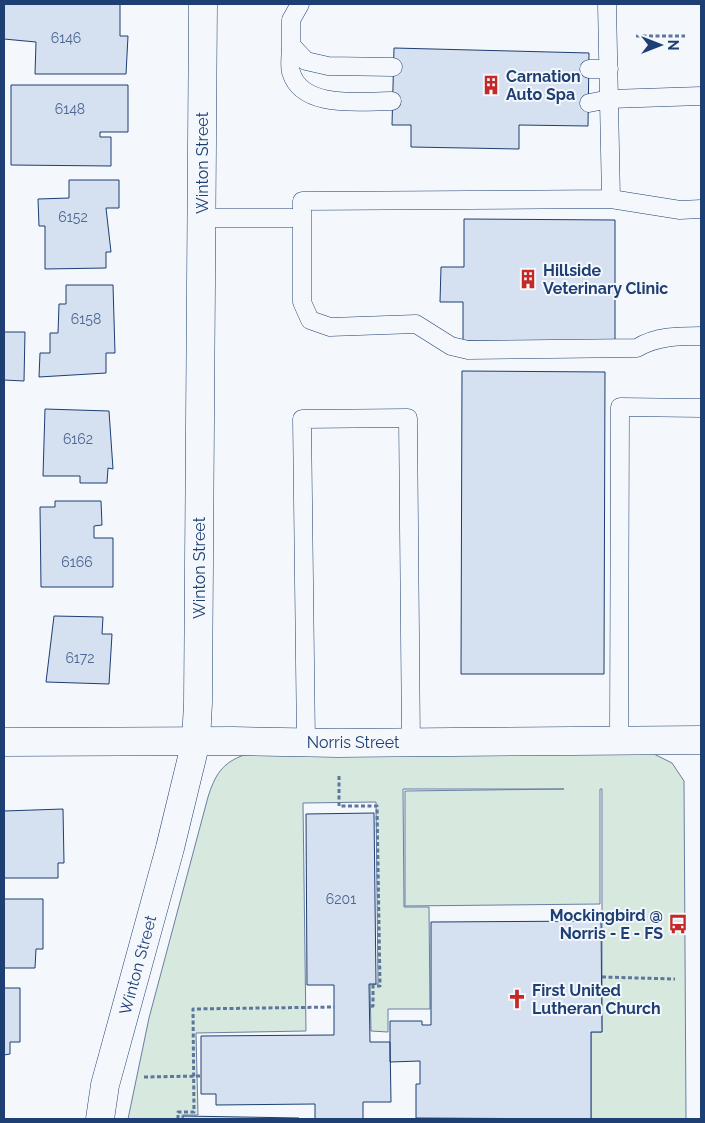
<svg xmlns="http://www.w3.org/2000/svg" width="705" height="1123" font-family="Raleway,sans-serif">
<style>
.green{fill:#d7e8df;stroke:#687fa3}
.building{fill:#d5e0f0;stroke:#1d3f73}
.lines{fill:none;stroke-linecap:round;stroke-linejoin:round}
.service-casing{stroke:#1d3f73;stroke-width:19}
.minor-casing{stroke:#1d3f73;stroke-width:29}
.path{stroke:#5e769c;stroke-width:3;stroke-dasharray:4 2.5;stroke-linecap:butt}
.service{stroke:#f4f7fb;stroke-width:18}
.minor{stroke:#f4f7fb;stroke-width:28}
.labels{text-anchor:middle;dominant-baseline:central;stroke-width:4;stroke-linejoin:round;paint-order:stroke}
.number-label{font-size:14px;fill:#4b6792}
.poi-label{font-size:16px;font-weight:bold;fill:#1d3f73;stroke:#f4f7fb;text-anchor:start}
.street-label{font-size:16px;fill:#1d3f73;stroke:#f4f7fb}
</style>
<rect width="100%" height="100%" fill="#f4f7fb"/>
<path class="green" d="M 650,752 L 672,763 L 684,781 L 686,1119 L 591,1119 L 591,1032 L 602,1032 L 602,789 L 600,789 L 600,904 L 405,906 L 405,791 L 564,789 L 403,789 L 404,907 L 429,907 L 430,1009 L 388,1009 L 388,1032 L 371,1031 L 370,985 L 378,984 L 376,802 L 303,803 L 306,1031 L 196,1033 L 198,1115 L 182,1115 L 182,1119 L 128,1119 L 149,1018 L 208,797 C 215,775 222,763 244,755 Z"/>
<path class="building" d="M 4,4 L 120,4 L 120,36 L 128,36 L 126,74 L 35,74 L 36,42 L 4,39 Z
M 394,48 L 589,53 L 588,126 L 519,125 L 519,149 L 411,147 L 411,125 L 392,125 Z
M 11,85 L 128,85 L 128,132 L 100,132 L 100,137 L 111,137 L 111,166 L 11,165 Z
M 69,180 L 119,180 L 119,208 L 106,208 L 111,252 L 106,252 L 106,268 L 45,269 L 45,226 L 39,226 L 38,199 L 69,198 Z
M 464,219 L 615,220 L 615,342 L 463,341 L 463,302 L 440,302 L 441,267 L 464,267 Z
M 66,285 L 113,285 L 115,353 L 106,353 L 106,373 L 39,377 L 40,353 L 50,353 L 50,333 L 58,333 L 59,304 L 66,304 Z
M 4,332 L 25,332 L 24,381 L 4,380 Z
M 462,371 L 605,372 L 604,674 L 461,674 Z
M 45,409 L 109,411 L 113,469 L 108,468 L 107,483 L 80,483 L 80,476 L 43,476 Z
M 55,501 L 101,501 L 102,525 L 94,526 L 94,538 L 113,538 L 113,587 L 41,587 L 40,507 L 55,507 Z
M 54,616 L 103,617 L 102,634 L 112,634 L 109,684 L 46,682 Z
M 63,809 L 64,863 L 58,863 L 58,878 L 4,878 L 4,811 Z
M 374,813 L 376,984 L 369,984 L 370,1042 L 390,1042 L 391,1102 L 363,1102 L 363,1119 L 315,1119 L 315,1104 L 216,1105 L 216,1094 L 201,1094 L 201,1036 L 334,1035 L 334,985 L 307,985 L 306,814 Z
M 4,899 L 43,899 L 43,949 L 36,949 L 35,968 L 4,968 Z
M 601,921 L 602,1032 L 591,1032 L 591,1119 L 416,1118 L 416,1084 L 420,1084 L 420,1061 L 390,1062 L 390,1021 L 422,1021 L 422,1025 L 431,1025 L 431,922 Z
M 4,988 L 20,988 L 20,1042 L 10,1042 L 10,1054 L 4,1055 Z
M 183,1116 L 299,1118 L 299,1119 L 183,1119 Z"/>
<g class="lines">
<defs>
<path id="service" d="M 300,4 L 291,20 L 291,45 L 306,61 L 328,66 L 393,67
M 607,4 L 611,199 L 680,210 L 701,209
M 291,45 C 291,53 289,65 291,72 C 302,110 362,101 392,101
M 589,69 L 609,69
M 589,103 L 610,99 L 701,96
M 611,199 L 302,201 L 302,302 L 310,320 L 330,327 L 416,324 L 451,346 L 468,350 L 637,348 C 656,336 679,336 701,336
M 202,218 L 301,218
M 619,739 L 620,407 L 701,408
M 306,742 L 302,419 L 408,418 L 411,743"/>
<path id="minor" d="M 4,742 L 233,741 L 337,743 L 701,740
M 100,1119 L 105,1085 L 170,848 L 196,741 L 198,703 L 203,4"/>
</defs>
<use href="#service" class="service-casing"/>
<use href="#minor" class="minor-casing"/>
<path class="path" d="M 636,36 L 685,36
M 339,776 L 339,806 L 377,806 L 380,986 L 373,986 L 373,1006 L 369,1007
M 602,977 L 675,979
M 144,1077 L 201,1076
M 483,1118 L 483,1119
M 178,1119 L 178,1112 L 194,1112 L 193,1009 L 334,1007"/>
<use href="#service" class="service"/>
<use href="#minor" class="minor"/>
</g>
<defs>
<symbol id="building-bare" viewBox="-9 -9 18 18"><path d="M-4-6H4V6H1V3H-1V6H-4ZM-2.5-4.3h1.7v1.8h-1.7ZM.8-4.3h1.7v1.8H.8ZM-2.5-1h1.7V.8h-1.7ZM.8-1h1.7V.8H.8Z" fill="#c62828" stroke="#f4f7fb" stroke-width="2.5" paint-order="stroke"/></symbol>
<symbol id="bus-bare" viewBox="-9 -9 18 18"><path d="M-5-6H5V4H4V6H2V4H-2V6H-4V4H-5ZM-3.5-4V0h7V-4ZM-3.5 1.2v1.5H-2V1.2ZM2 1.2v1.5H3.5V1.2Z" fill="#c62828" stroke="#f4f7fb" stroke-width="2.5" paint-order="stroke"/></symbol>
<symbol id="church-bare" viewBox="-9 -9 18 18"><path d="M-1.2-6h2.4v3.5h3.3v2.4h-3.3V6h-2.4V-.1h-3.3v-2.4h3.3Z" fill="#c62828" stroke="#f4f7fb" stroke-width="2.5" paint-order="stroke"/></symbol>
</defs>
<g fill-rule="evenodd">
<use href="#building-bare" x="477" y="71" width="28" height="28"/>
<use href="#building-bare" x="514" y="265" width="28" height="28"/>
<use href="#bus-bare" x="664" y="910" width="28" height="28"/>
<use href="#church-bare" x="503" y="985" width="28" height="28"/>
</g>
<g class="labels">
<g class="number-label">
<text x="66" y="38">6146</text>
<text x="70" y="109">6148</text>
<text x="73" y="217">6152</text>
<text x="86" y="319">6158</text>
<text x="78" y="439">6162</text>
<text x="77" y="562">6166</text>
<text x="80" y="658">6172</text>
<text x="341" y="899">6201</text>
</g>
<g class="poi-label">
<text x="506" y="76">Carnation<tspan x="506" dy="18">Auto Spa</tspan></text>
<text x="543" y="270">Hillside<tspan x="543" dy="18">Veterinary Clinic</tspan></text>
<text x="663" y="915" text-anchor="end">Mockingbird @<tspan x="663" dy="18">Norris - E - FS</tspan></text>
<text x="532" y="990">First United<tspan x="532" dy="18">Lutheran Church</tspan></text>
</g>
<g class="street-label">
<text transform="translate(202 163) rotate(-90)">Winton Street</text>
<text transform="translate(199 568) rotate(-90)">Winton Street</text>
<text x="353" y="742">Norris Street</text>
<text transform="translate(138 965) rotate(-75)">Winton Street</text>
</g>
</g>
<rect width="705" height="1123" fill="none" stroke="#1d3f73" stroke-width="10"/>
<g transform="translate(660 45) rotate(90)" stroke="#f4f7fb" stroke-width="4" paint-order="stroke">
<path d="M0-4L9 19L0 12L-9 19Z" fill="#1d3f73"/>
<text y="-8" font-size="14" font-weight="bold" text-anchor="middle" fill="#1d3f73">N</text>
</g>
</svg>
